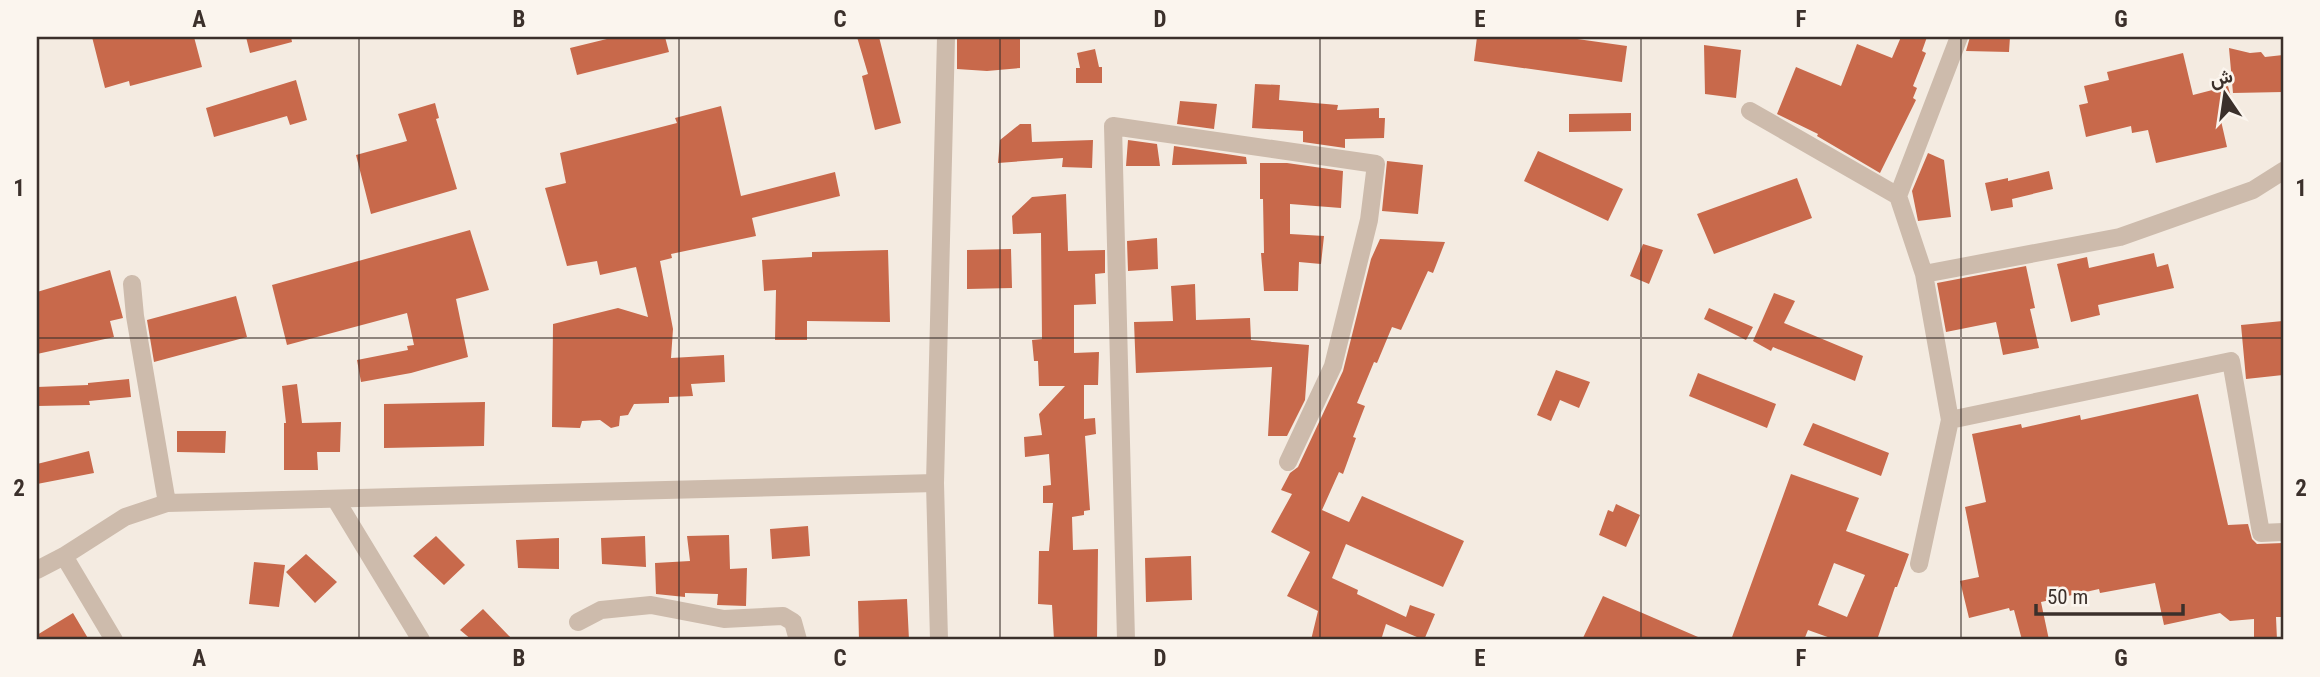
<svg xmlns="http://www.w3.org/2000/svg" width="2320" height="677" font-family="'Roboto Condensed',Vazirmatn,sans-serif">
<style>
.building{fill:#c8694b;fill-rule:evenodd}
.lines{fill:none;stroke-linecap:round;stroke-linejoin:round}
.minor{stroke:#cdbbac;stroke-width:18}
.grid{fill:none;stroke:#3b302b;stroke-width:2;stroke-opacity:0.55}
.neatline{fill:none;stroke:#3b302b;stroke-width:2.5}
.grid-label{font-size:23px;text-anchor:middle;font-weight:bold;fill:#3b302b}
</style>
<rect width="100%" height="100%" fill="#f4ebe1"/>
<path class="building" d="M 92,37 L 194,37 L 202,67 L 130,86 L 129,81 L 105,88 Z
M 246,37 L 291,37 L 292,42 L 250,53 Z
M 615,37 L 665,37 L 669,52 L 577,75 L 570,48 Z
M 857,37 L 879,37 L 901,123 L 875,130 L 862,76 L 868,74 Z
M 957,37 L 1020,37 L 1020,68 L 987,71 L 957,69 Z
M 1477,37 L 1563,37 L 1627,46 L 1622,82 L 1474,61 Z
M 1901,37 L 1927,37 L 1922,51 L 1926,53 L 1913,86 L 1917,88 L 1913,98 L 1916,100 L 1880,173 L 1817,136 L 1818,134 L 1777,114 L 1796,67 L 1841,86 L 1857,44 L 1892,58 Z
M 1970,37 L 2010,37 L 2009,52 L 1966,51 Z
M 1704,45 L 1741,50 L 1736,98 L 1705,94 Z
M 2229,48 L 2250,53 L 2261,52 L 2265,57 L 2283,55 L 2283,92 L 2233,93 Z
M 1095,49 L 1099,67 L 1102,67 L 1102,83 L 1076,83 L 1076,68 L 1080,68 L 1077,53 Z
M 2183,53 L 2193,95 L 2228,86 L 2234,108 L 2219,112 L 2227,147 L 2156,163 L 2148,130 L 2132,133 L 2131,126 L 2086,137 L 2079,105 L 2088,103 L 2084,86 L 2109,80 L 2107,72 Z
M 296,80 L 307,120 L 290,125 L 287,116 L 214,137 L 206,108 Z
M 1255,84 L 1280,85 L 1279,100 L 1338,105 L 1337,110 L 1379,108 L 1379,118 L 1385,118 L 1384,138 L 1345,139 L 1345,148 L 1303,142 L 1303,131 L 1252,128 Z
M 1180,101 L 1217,104 L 1214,129 L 1177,124 Z
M 435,103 L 439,118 L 436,119 L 457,189 L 371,214 L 356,155 L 407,141 L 398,114 Z
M 721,106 L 741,196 L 835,172 L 840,196 L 752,218 L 756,236 L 671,254 L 672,258 L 660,261 L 673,329 L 671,358 L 724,355 L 725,382 L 691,384 L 693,396 L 669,397 L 669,403 L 634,404 L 628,415 L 620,416 L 619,426 L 611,428 L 600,420 L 582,421 L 580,428 L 552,427 L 553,324 L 618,308 L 648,317 L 636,267 L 600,275 L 597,261 L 567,266 L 545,188 L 566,183 L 560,153 L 677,123 L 675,118 Z
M 1631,113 L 1631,131 L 1569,132 L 1569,114 Z
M 1020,124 L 1031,124 L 1032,142 L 1093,140 L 1092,168 L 1062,167 L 1063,158 L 998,163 L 1000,140 Z
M 1128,140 L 1157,144 L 1160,166 L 1126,166 Z
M 1174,146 L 1246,157 L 1247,164 L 1172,165 Z
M 1538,151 L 1623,189 L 1608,221 L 1524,181 Z
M 1928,153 L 1944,160 L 1951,217 L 1918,221 L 1912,191 Z
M 1387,161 L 1423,165 L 1418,214 L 1382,211 Z
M 1260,163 L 1287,163 L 1343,171 L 1341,208 L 1290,204 L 1290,234 L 1324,236 L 1321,264 L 1299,262 L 1298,291 L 1264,291 L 1261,253 L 1264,253 L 1263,199 L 1260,199 Z
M 2049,171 L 2053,189 L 2012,199 L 2013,207 L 1991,211 L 1985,183 L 2008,178 L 2008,181 Z
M 1797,178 L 1812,218 L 1714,254 L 1697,214 Z
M 1066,194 L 1068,251 L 1105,250 L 1105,273 L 1095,274 L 1096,304 L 1074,305 L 1074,353 L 1099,352 L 1098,385 L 1084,385 L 1084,419 L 1095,418 L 1096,434 L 1085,436 L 1090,510 L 1084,511 L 1084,515 L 1072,517 L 1073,550 L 1098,549 L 1097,640 L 1054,640 L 1052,605 L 1038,604 L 1039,551 L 1049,551 L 1053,503 L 1043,503 L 1043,486 L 1051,485 L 1049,454 L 1025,457 L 1024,437 L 1042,435 L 1039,414 L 1065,386 L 1039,386 L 1038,361 L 1034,361 L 1032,340 L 1042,339 L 1041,233 L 1013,234 L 1012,216 L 1032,197 Z
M 470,230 L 489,290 L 456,299 L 468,357 L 411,373 L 361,382 L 357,360 L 408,350 L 407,346 L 414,345 L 407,313 L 287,345 L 272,285 Z
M 1157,238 L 1158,269 L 1128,271 L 1127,241 Z
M 1380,239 L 1445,242 L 1433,273 L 1428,271 L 1401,330 L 1392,327 L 1377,363 L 1374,362 L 1357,403 L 1365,406 L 1353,437 L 1356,438 L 1343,474 L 1339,472 L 1322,510 L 1349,522 L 1362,496 L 1464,541 L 1443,587 L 1346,544 L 1332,578 L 1358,590 L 1357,594 L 1406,617 L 1410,605 L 1435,614 L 1424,640 L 1386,624 L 1381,640 L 1311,640 L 1318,611 L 1287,596 L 1310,552 L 1271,532 L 1292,494 L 1281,490 L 1290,473 L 1298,467 L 1343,371 L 1371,259 Z
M 1643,244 L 1663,250 L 1649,284 L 1630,276 Z
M 1011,249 L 1012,288 L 967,289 L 967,250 Z
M 888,250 L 890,322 L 807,321 L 807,340 L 775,340 L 776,290 L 764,291 L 762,260 L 812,257 L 812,252 Z
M 2154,253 L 2157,267 L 2168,264 L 2174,288 L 2098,305 L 2100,315 L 2071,322 L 2057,264 L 2087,257 L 2089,268 Z
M 2026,266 L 2035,308 L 2030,309 L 2039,348 L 2003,355 L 1996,322 L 1946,332 L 1937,283 Z
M 110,270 L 123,318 L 110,321 L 114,337 L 37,354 L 37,292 Z
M 1195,284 L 1196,320 L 1250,318 L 1251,340 L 1309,345 L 1305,400 L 1287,436 L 1268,436 L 1272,367 L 1136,373 L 1134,322 L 1173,321 L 1171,286 Z
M 1774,293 L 1795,301 L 1784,323 L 1863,356 L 1855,381 L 1773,347 L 1771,351 L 1753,341 Z
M 236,296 L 247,337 L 154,362 L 147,320 Z
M 1709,308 L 1753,327 L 1746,340 L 1704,319 Z
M 2283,321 L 2283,375 L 2246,379 L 2241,325 Z
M 1556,370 L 1590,382 L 1579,408 L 1560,400 L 1551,421 L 1537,415 Z
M 1698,373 L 1776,404 L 1767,428 L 1689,396 Z
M 129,379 L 131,397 L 89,401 L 90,405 L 37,406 L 37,387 L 88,385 L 88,383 Z
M 297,384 L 302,423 L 341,422 L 340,452 L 317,452 L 318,470 L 284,470 L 284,423 L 286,423 L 282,386 Z
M 2198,394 L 2228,525 L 2248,524 L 2252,539 L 2257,544 L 2283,543 L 2283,617 L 2276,617 L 2277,640 L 2254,640 L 2254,619 L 2230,621 L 2220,613 L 2164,625 L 2155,583 L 2100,593 L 2099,589 L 2041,602 L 2049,640 L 2022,640 L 2014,610 L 2010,611 L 2009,608 L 1969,618 L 1960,581 L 1979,577 L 1965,507 L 1986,502 L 1972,434 L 2021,424 L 2022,428 L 2080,415 L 2081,420 Z
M 485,402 L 484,446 L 384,448 L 384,404 Z
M 1813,423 L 1889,453 L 1881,476 L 1803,445 Z
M 177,431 L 226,431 L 225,453 L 177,452 Z
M 89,451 L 94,473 L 37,484 L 37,464 Z
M 1791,474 L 1859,498 L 1846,531 L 1909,554 L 1897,587 L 1895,587 L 1877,640 L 1836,640 L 1808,630 L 1804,640 L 1731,640 ZM 1834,563 L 1865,575 L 1847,617 L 1818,605 Z
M 1616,504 L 1640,515 L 1626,547 L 1599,535 L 1608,510 L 1613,512 Z
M 808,526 L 810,556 L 772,559 L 770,529 Z
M 729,535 L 730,569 L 747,568 L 746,606 L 717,605 L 718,594 L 685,593 L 685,597 L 656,594 L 655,563 L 690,561 L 687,536 Z
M 436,536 L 465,565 L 444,585 L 413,556 Z
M 645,536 L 646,567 L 602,564 L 601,538 Z
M 559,538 L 559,569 L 518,568 L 516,540 Z
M 306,554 L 337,582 L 315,603 L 286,572 Z
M 1191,556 L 1192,600 L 1146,602 L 1145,558 Z
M 254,562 L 285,565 L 279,607 L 249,604 Z
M 1603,596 L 1705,640 L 1582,640 Z
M 907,599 L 909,640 L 859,640 L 858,601 Z
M 483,609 L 513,640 L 472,640 L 460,630 Z
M 73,613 L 89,640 L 37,640 L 37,635 Z"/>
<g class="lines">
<path class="minor" d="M 1750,111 L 1898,196 L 1924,274 L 1950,420 L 1919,564
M 1898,196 L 1959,37
M 1924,274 L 2120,237 L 2253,190 L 2283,171
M 132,284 L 135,316 L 167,503
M 1950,420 L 2231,361 L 2261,533 L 2283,532
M 336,500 L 421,640
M 64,556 L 114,640
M 37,570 L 64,556 L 125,517 L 167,503 L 935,483
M 578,622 L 601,610 L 651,605 L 724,619 L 783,616 L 793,622 L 798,640
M 939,640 L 935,483 L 946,37
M 1126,640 L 1113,126 L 1376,164 L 1369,220 L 1333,366 L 1288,462"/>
</g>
<path class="grid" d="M 359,37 L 359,640M 679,37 L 679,640M 1000,37 L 1000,640M 1320,37 L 1320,640M 1641,37 L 1641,640M 1961,37 L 1961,640M 37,338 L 2283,338"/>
<rect width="2320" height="677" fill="none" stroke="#fbf5ee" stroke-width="77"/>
<g transform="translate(2225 94) rotate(347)" stroke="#fbf5ee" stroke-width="5" paint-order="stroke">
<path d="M0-5L12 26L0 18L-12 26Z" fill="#3b302b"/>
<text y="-10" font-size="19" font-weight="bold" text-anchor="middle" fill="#3b302b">ش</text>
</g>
<path d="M2036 604v10h147v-10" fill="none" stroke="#3b302b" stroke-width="3.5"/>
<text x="2047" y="604" font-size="21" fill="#3b302b" stroke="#fbf5ee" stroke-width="5" paint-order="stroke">50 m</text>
<rect x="38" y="38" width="2244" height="600" class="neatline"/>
<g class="grid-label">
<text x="199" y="27">A</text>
<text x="519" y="27">B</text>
<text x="840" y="27">C</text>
<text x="1160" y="27">D</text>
<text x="1480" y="27">E</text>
<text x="1801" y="27">F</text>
<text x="2121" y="27">G</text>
<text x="19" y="196">1</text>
<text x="2301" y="196">1</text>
<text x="19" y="496">2</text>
<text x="2301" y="496">2</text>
<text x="199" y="666">A</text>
<text x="519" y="666">B</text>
<text x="840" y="666">C</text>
<text x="1160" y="666">D</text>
<text x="1480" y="666">E</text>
<text x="1801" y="666">F</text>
<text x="2121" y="666">G</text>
</g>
</svg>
